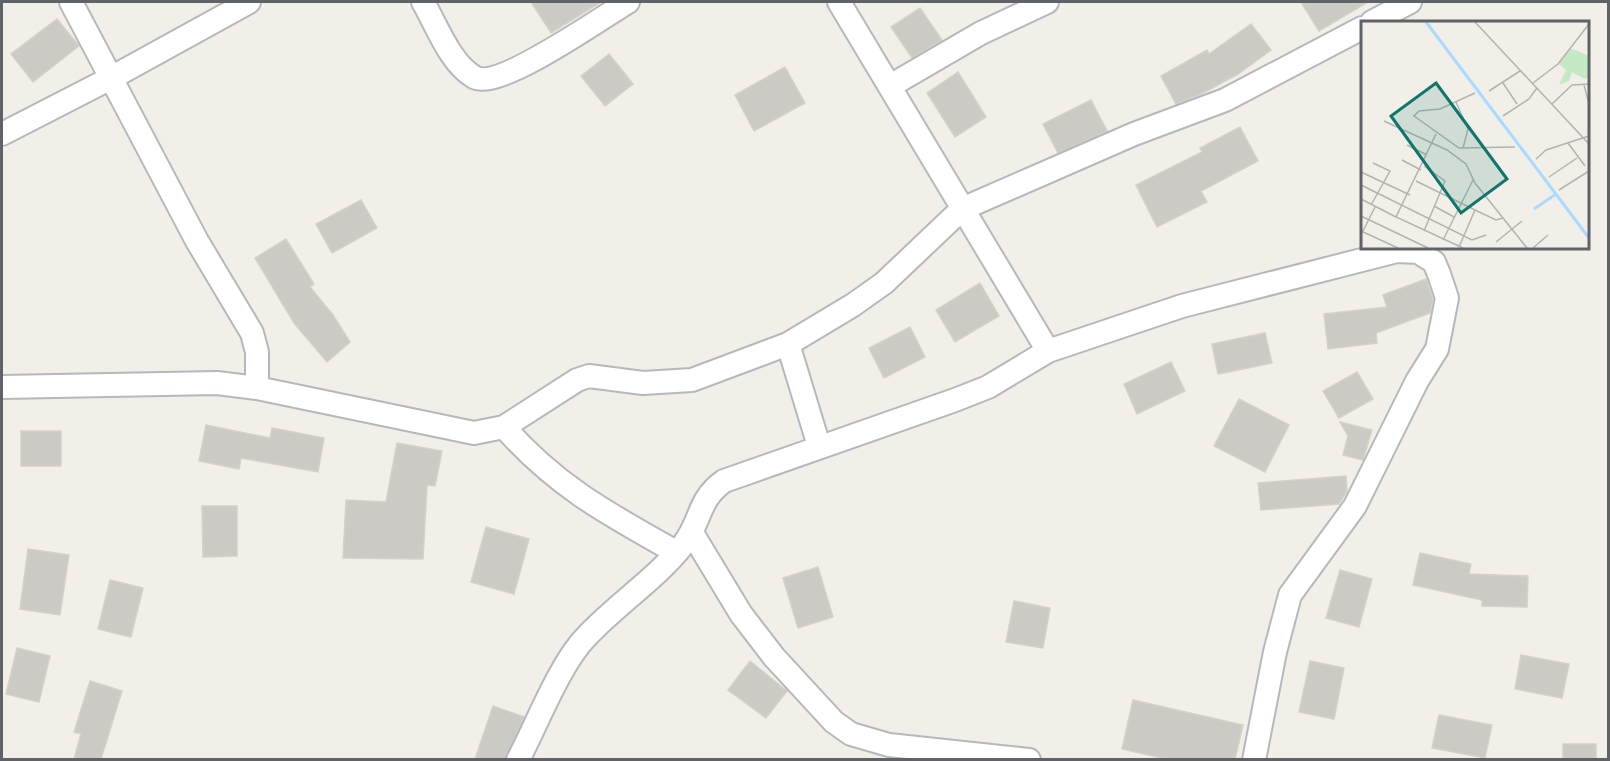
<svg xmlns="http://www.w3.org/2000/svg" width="1610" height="761" font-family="Overpass,sans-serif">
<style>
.building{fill:#cccac5;stroke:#d6d1c6;stroke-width:1.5}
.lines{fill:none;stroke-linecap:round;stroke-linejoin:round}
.minor-casing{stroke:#b5b8bc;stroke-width:26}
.minor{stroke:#fff;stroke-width:22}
.inset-river{fill:none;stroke:#aadaff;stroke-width:3}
.inset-road{fill:none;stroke:#b3b3b1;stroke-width:1.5}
.view{fill:#0f766e;fill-opacity:0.15;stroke:#0f766e;stroke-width:3}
.inset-edge{fill:none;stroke:#5f6368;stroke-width:3}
</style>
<rect width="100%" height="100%" fill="#f1efe8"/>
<path class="building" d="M 531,2 L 601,2 L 551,33 Z
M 1301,2 L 1368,2 L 1319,31 Z
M 920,8 L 942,40 L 912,58 L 891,27 Z
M 57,19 L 79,46 L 33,82 L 11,54 Z
M 1251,24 L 1271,50 L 1238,74 L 1201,94 L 1176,104 L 1161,76 L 1207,50 L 1209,54 Z
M 609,54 L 633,84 L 605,106 L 581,76 Z
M 785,67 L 805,103 L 754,131 L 735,95 Z
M 958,72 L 986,117 L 955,137 L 927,93 Z
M 1091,100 L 1107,131 L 1058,153 L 1043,124 Z
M 1240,127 L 1258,161 L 1201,191 L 1207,202 L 1157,227 L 1136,185 L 1202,152 L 1200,148 Z
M 361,200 L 377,228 L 332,253 L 316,224 Z
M 286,239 L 314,284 L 310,287 L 333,315 L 350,342 L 327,362 L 294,323 L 255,258 Z
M 1426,279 L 1433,299 L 1430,313 L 1376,333 L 1377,343 L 1328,349 L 1324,314 L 1387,307 L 1383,295 Z
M 980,283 L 999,316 L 955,342 L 936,310 Z
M 910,327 L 925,357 L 884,378 L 869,348 Z
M 1265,333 L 1272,363 L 1218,374 L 1212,344 Z
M 1171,362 L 1185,391 L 1137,414 L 1124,384 Z
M 1357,372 L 1373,399 L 1339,418 L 1323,391 Z
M 1239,399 L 1289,425 L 1265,472 L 1214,446 Z
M 1340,422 L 1372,430 L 1363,460 L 1343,455 L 1348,436 Z
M 206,425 L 270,438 L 272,428 L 324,438 L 318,472 L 241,458 L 239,469 L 199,461 Z
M 21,431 L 61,431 L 61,466 L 21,466 Z
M 397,443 L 442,451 L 435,486 L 427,485 L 423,559 L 343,558 L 346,500 L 386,502 Z
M 1346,476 L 1347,491 L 1339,504 L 1261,510 L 1258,483 Z
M 202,506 L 237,506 L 237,556 L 203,557 Z
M 486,527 L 529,539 L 514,594 L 471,582 Z
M 28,549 L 69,555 L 60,615 L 20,609 Z
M 1420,553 L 1471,564 L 1469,574 L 1528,576 L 1527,607 L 1482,606 L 1482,600 L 1413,585 Z
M 818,567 L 833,617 L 798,628 L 783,578 Z
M 1340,570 L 1372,579 L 1359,627 L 1326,618 Z
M 110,580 L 143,588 L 131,637 L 98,629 Z
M 1014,601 L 1050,608 L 1043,648 L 1006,642 Z
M 17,648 L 50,656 L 39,702 L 6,694 Z
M 1521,655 L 1569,664 L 1562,698 L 1515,689 Z
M 750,661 L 787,691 L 766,718 L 728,690 Z
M 1310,661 L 1344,668 L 1334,719 L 1299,712 Z
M 90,681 L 122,691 L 101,759 L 74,759 L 81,734 L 74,732 Z
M 1133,700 L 1243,725 L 1235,759 L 1166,759 L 1122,749 Z
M 493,706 L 524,717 L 505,759 L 475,759 Z
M 1439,715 L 1492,725 L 1485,758 L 1432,748 Z
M 1563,744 L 1596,744 L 1596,759 L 1563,759 Z"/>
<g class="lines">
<defs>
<path id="minor" d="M 71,2 L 197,241 L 252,333 L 257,352 L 257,388
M 423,2 C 437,26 450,63 474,77 C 499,91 602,17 628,2
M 839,2 L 1048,351
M 1372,22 L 1410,2
M 890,86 L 981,33 L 1047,2
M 2,134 L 111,78 L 249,2
M 788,344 L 819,446
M 2,387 L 217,383 L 257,388 L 474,433 L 504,427 L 577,380 L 589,376 L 643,383 L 692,380 L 788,344 L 853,305 L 884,283 L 962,209 L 1134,134 L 1225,100 L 1362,28
M 504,427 C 557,487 608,514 676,552
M 692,533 L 741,614 L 774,657 L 834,722 L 851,734 L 889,745 L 1029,760
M 518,760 C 537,724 560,663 587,636 C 618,603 655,580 683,545 C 702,521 697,500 724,481 L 955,400 L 988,387 L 1048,351 L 1182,306 L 1397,251 L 1418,252 L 1434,262 L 1439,274 L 1447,298 L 1437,349 L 1417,381 L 1355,506 L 1290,595 L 1275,652 L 1254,760"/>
</defs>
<use href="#minor" class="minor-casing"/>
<use href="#minor" class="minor"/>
</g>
<g transform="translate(1361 21)">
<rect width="228" height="228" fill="#f1efe8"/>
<path d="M 209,27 L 228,35 L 228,56 L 224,58 L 211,51 L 208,60 L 198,64 L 205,49 L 198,43 Z" fill="#c5e8c5"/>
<path class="inset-river" d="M 65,1 L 228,217M 173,188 L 195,173"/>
<path class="inset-road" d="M 114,1 L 228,123M 142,62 L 156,83M 172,62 L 197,43 L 228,3M 223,64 L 228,83M 128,70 L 159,50M 114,72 L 79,88 L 58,90 L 53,95 L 98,127 L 154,126M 95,81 L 107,108 L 102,127M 191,83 L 211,64 L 228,63M 142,95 L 168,78 L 176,67M 23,100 L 86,129 L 105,143 L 114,162 L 166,227M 75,113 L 35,196 L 102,227M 207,122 L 224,145M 46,124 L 66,134M 175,138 L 185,129 L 228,115M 41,139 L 60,149M 63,145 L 84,160 L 63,210M 0,151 L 49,174M 188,156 L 216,137M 55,160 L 114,189M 0,164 L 111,219 L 125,214M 198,169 L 228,150M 0,178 L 35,196M 10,184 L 29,150 L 12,142M 73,185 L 93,196M 0,195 L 67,227M 0,210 L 37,227M 1,212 L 14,186M 82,219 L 112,159M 135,221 L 161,200M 98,226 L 114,189 L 135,199 L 142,197M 172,227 L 187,214"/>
<path class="view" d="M 75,62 L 146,158 L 100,192 L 30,95 Z"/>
<rect width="228" height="228" class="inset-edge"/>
</g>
<rect width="1610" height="761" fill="none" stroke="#5f6368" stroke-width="6"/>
</svg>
